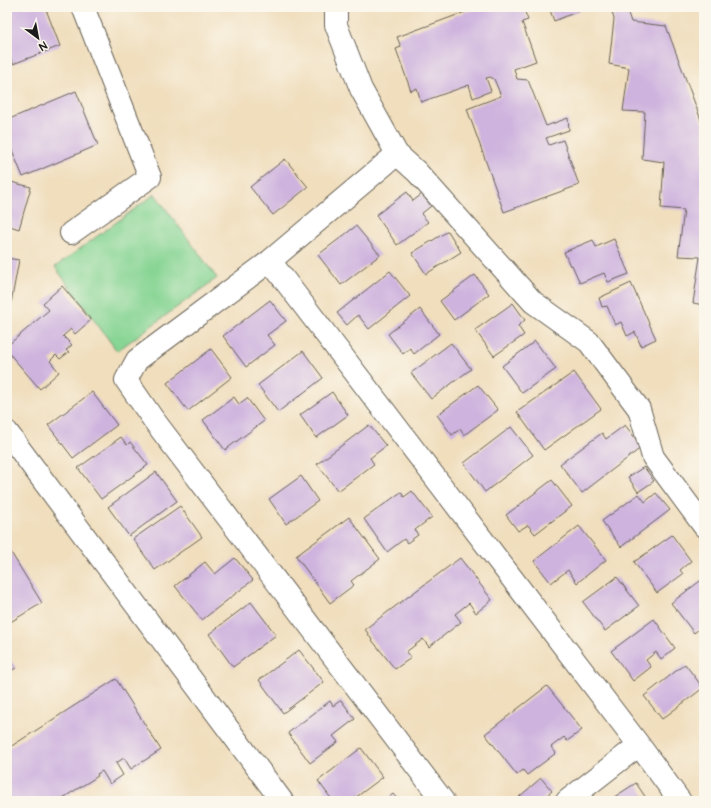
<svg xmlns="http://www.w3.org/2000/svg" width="711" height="808" font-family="'Architects Daughter',sans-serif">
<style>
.park{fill:#85d493;stroke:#507858}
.building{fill:#ceb3de}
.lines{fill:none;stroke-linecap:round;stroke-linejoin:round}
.minor-casing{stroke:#666054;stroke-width:24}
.minor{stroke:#fff;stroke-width:22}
</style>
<rect width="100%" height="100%" fill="#fbf7ec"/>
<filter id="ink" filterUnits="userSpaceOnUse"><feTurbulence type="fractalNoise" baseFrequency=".025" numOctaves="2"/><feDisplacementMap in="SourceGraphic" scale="8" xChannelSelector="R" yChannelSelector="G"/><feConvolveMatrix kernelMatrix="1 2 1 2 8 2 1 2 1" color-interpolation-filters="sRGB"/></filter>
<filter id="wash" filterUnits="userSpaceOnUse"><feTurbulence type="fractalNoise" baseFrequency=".012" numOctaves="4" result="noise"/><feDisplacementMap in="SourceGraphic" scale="16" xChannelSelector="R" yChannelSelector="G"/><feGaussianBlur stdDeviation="0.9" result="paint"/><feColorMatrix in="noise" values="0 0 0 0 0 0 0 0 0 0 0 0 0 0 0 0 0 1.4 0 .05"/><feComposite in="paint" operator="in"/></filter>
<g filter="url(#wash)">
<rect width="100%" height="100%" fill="#f0debd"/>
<path class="park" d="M 155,194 L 217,278 L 117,351 L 55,267 Z"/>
<g id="blocks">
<path class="building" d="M 7,7 L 45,7 L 60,46 L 13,64 L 7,48 Z
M 476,7 L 523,7 L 528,20 L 522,22 L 536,61 L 514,69 L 517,79 L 528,80 L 546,126 L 568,118 L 569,130 L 546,138 L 549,145 L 563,140 L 579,185 L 504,212 L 467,109 L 501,96 L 494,79 L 490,77 L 486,78 L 491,91 L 473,98 L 469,85 L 421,102 L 417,88 L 411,91 L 396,49 L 401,47 L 397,37 L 476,8 Z
M 558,7 L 589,7 L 554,21 L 550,10 Z
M 605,7 L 626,7 L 631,22 L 666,26 L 704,128 L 704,305 L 693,303 L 700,257 L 678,256 L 684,210 L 661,208 L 664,162 L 642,159 L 645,112 L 623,111 L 629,68 L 609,64 L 614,19 L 611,9 L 606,11 Z
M 76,91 L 98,145 L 23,177 L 7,138 L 7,120 Z
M 285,159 L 308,187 L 273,215 L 250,187 Z
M 7,181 L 31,187 L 19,229 L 7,225 Z
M 407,192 L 413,201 L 422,194 L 431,206 L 421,214 L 428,222 L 397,245 L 376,215 Z
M 356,226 L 380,255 L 341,285 L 318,255 Z
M 448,231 L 461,252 L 426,274 L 412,253 Z
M 614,239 L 629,274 L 608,282 L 604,273 L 580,283 L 572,265 L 570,266 L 564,252 L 593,240 L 596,247 Z
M 7,258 L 19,260 L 11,303 L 7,302 Z
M 390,271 L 410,296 L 369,329 L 358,315 L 347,325 L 337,313 Z
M 475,275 L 489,294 L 454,320 L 440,301 Z
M 631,283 L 656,339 L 641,346 L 635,332 L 627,336 L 621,322 L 615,325 L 607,306 L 602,307 L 599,298 Z
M 62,286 L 91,320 L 75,334 L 71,329 L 63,336 L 72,345 L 66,350 L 69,352 L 60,359 L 56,355 L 50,361 L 59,372 L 40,389 L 7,351 L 7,346 L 49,310 L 43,303 Z
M 270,300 L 286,321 L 267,335 L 275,345 L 246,367 L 223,336 Z
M 513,303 L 525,320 L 518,326 L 524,335 L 494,356 L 475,330 Z
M 420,309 L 439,334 L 414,354 L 410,348 L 403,354 L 388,334 Z
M 535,341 L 556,369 L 522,393 L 502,366 Z
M 451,343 L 471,369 L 431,399 L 411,373 Z
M 211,349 L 232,377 L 188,411 L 167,383 Z
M 303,351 L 323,378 L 278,412 L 258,385 Z
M 574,372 L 601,409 L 544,450 L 517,412 Z
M 478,385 L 498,410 L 464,435 L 460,429 L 452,435 L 437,415 Z
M 92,392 L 117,425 L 73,458 L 48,425 Z
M 332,392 L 348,415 L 316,438 L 300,415 Z
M 234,397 L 239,404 L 247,398 L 264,421 L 225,450 L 203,420 Z
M 369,425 L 386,446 L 370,458 L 374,464 L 338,491 L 317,464 Z
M 625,425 L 642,447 L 582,493 L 560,464 L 602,433 L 606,439 Z
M 511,427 L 533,455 L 485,492 L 464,463 Z
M 121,437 L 127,445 L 130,442 L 148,465 L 101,499 L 78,468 Z
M 644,467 L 654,481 L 638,492 L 628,477 Z
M 156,472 L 177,501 L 129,536 L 108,507 Z
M 301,476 L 318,501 L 286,524 L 269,499 Z
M 552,480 L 572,506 L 535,534 L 528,525 L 518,531 L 506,515 Z
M 412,491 L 432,517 L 415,530 L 418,535 L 407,543 L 404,539 L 387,552 L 364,519 L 401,492 L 404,497 Z
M 656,493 L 670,510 L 621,547 L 602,521 L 639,494 L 645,502 Z
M 180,506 L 202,537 L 155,570 L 133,539 Z
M 349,517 L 380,559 L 351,581 L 354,585 L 330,603 L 296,556 Z
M 579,526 L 606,560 L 577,583 L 568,570 L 551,583 L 534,561 Z
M 672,535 L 691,561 L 680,570 L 683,574 L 657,593 L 634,562 Z
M 7,546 L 42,603 L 7,624 Z
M 235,558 L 253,580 L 202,620 L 175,586 L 205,562 L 215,574 Z
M 460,558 L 492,600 L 476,613 L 469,603 L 455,614 L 461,622 L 429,647 L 423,639 L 406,652 L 411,658 L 395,669 L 372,640 L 365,629 Z
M 617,577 L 639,606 L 605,631 L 583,602 Z
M 704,578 L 704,625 L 694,633 L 671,603 Z
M 251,602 L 276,635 L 233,667 L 209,634 Z
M 654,619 L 675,648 L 661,659 L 656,652 L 646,660 L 651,667 L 633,681 L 611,651 Z
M 299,650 L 324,682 L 283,713 L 259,680 Z
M 10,659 L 16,668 L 7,673 L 7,661 Z
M 685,664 L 703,688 L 662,719 L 644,696 Z
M 116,679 L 161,750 L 131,769 L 124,758 L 116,763 L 123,775 L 110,784 L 102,771 L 97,774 L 98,776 L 58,801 L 7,801 L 7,749 Z
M 547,686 L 582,730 L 567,741 L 564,737 L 551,747 L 556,753 L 527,775 L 523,770 L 517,775 L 485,734 Z
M 341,700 L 355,719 L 333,736 L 338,742 L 310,763 L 288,733 L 330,701 L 333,706 Z
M 361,748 L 383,777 L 351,801 L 333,801 L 318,781 Z
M 541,778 L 552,791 L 541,801 L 522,801 L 519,797 Z
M 636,783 L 646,798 L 641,801 L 608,801 Z
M 393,794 L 399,801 L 384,801 Z"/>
</g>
</g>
<g filter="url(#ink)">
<use href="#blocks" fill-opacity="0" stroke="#666054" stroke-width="1"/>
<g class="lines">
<defs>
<path id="minor" d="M 336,7 L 336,25 L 361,89 L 397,154 L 417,172 L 533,302 L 589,342 L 639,409 L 653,457 L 704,526
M 397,154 L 270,261 L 137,360 L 126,380 L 153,419 L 443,801
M 71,233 L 150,177 L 83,7
M 270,261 L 639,745 L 680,801
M 7,432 L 282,801
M 567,801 L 639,745"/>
</defs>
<use href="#minor" class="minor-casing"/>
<use href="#minor" class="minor"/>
</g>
</g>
<rect width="711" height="808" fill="none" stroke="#fbf7ec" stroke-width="24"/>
<g transform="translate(38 38) rotate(148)" stroke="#fbf7ec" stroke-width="3" paint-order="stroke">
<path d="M0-3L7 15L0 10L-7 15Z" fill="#1c1c1c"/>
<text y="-6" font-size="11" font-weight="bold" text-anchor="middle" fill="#1c1c1c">N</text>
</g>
</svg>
